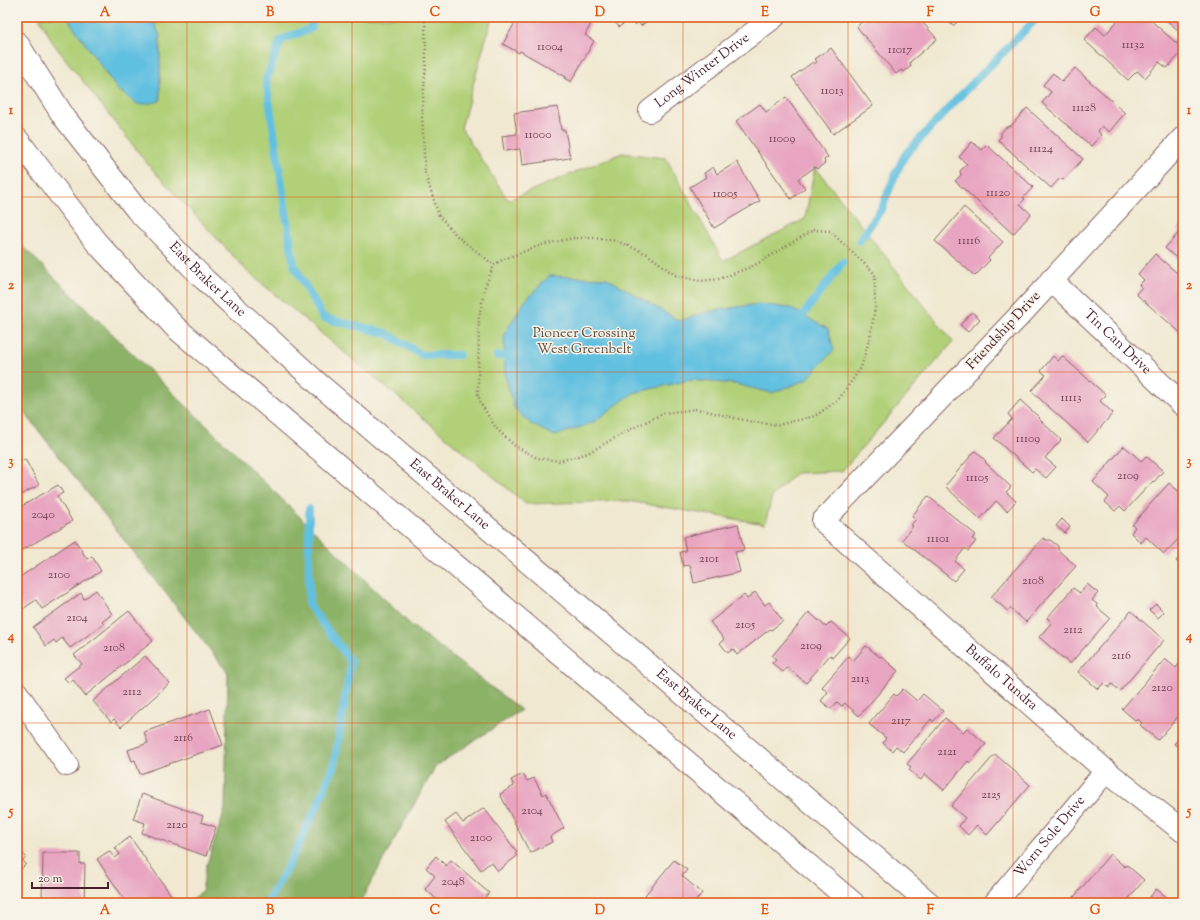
<svg xmlns="http://www.w3.org/2000/svg" width="1200" height="920" font-family="'Sorts Mill Goudy',serif">
<style>
.green{fill:#b1d078;stroke:#7e7852}
.forest{fill:#8cb268;stroke:#6b684a}
.water{fill:#61c0e0;stroke:#567086}
.lines{fill:none;stroke-linecap:round;stroke-linejoin:round}
.stream{stroke:#61c0e0;stroke-width:8}
.building{fill:#e8a5c1}
.minor-casing{stroke:#846565;stroke-width:24}
.tertiary-casing{stroke:#846565;stroke-width:24}
.path{stroke:#846565;stroke-width:2.5;stroke-dasharray:1 3;stroke-linecap:butt}
.minor{stroke:#fff;stroke-width:22}
.tertiary{stroke:#fff;stroke-width:22}
.grid{fill:none;stroke:#e0560e;stroke-width:1;stroke-opacity:0.55}
.labels{text-anchor:middle;dominant-baseline:central;stroke-width:3;stroke-linejoin:round;paint-order:stroke}
.number-label{font-size:12px;fill:#724050}
.street-label{font-size:14px;fill:#4a1f2b;stroke:#f7f3e8}
.park-label{font-size:14px;fill:#644b3e;stroke:#f7f3e8}
.neatline{fill:none;stroke:#e0560e;stroke-width:1.5}
.grid-label{font-size:13px;text-anchor:middle;font-weight:bold;fill:#e0560e}
</style>
<rect width="100%" height="100%" fill="#f7f3e8"/>
<filter id="ink" filterUnits="userSpaceOnUse"><feTurbulence type="fractalNoise" baseFrequency=".025" numOctaves="2"/><feDisplacementMap in="SourceGraphic" scale="8" xChannelSelector="R" yChannelSelector="G"/><feConvolveMatrix kernelMatrix="1 2 1 2 8 2 1 2 1" color-interpolation-filters="sRGB"/></filter>
<filter id="wash" filterUnits="userSpaceOnUse"><feTurbulence type="fractalNoise" baseFrequency=".012" numOctaves="4" result="noise"/><feDisplacementMap in="SourceGraphic" scale="16" xChannelSelector="R" yChannelSelector="G"/><feGaussianBlur stdDeviation="0.9" result="paint"/><feColorMatrix in="noise" values="0 0 0 0 0 0 0 0 0 0 0 0 0 0 0 0 0 1.4 0 .05"/><feComposite in="paint" operator="in"/></filter>
<g filter="url(#wash)">
<rect width="100%" height="100%" fill="#f0e8d0"/>
<path class="green" d="M 39,17 L 492,17 L 461,128 L 508,200 L 622,153 L 666,158 L 723,261 L 805,219 L 815,167 L 953,342 L 842,471 L 796,473 L 772,496 L 765,524 L 628,501 L 526,504 L 248,272 L 150,167 L 53,43 Z"/>
<path class="forest" d="M 17,241 L 412,626 L 521,710 L 436,766 L 404,822 L 360,903 L 189,903 L 202,891 L 206,867 L 225,809 L 228,673 L 17,403 Z"/>
<path class="water" d="M 68,17 L 152,17 L 160,36 L 160,101 L 139,105 L 117,89 L 70,22 Z
M 549,276 L 607,278 L 679,321 L 710,311 L 759,304 L 790,308 L 828,329 L 834,350 L 806,380 L 772,393 L 735,384 L 690,380 L 633,393 L 592,423 L 555,436 L 531,424 L 514,408 L 505,375 L 504,334 L 525,301 Z"/>
<g class="lines">
<path class="stream" d="M 312,17 L 312,28 L 281,40 L 266,80 L 294,265 L 323,318 L 386,333 L 422,355 L 459,355
M 859,241 L 882,208 L 895,175 L 905,155 L 960,96 L 1038,17
M 796,323 L 803,315 L 843,262
M 497,356 L 516,356
M 267,903 L 289,864 L 319,802 L 334,765 L 351,662 L 309,605 L 309,509"/>
</g>
<g id="blocks">
<path class="building" d="M 518,17 L 561,17 L 563,18 L 564,17 L 578,17 L 591,24 L 585,35 L 594,41 L 571,82 L 564,78 L 566,77 L 520,51 L 519,53 L 503,44 Z
M 611,17 L 652,17 L 641,26 L 638,22 L 635,25 L 630,19 L 619,27 Z
M 866,17 L 918,17 L 937,39 L 910,62 L 911,66 L 904,72 L 901,70 L 896,74 L 857,27 Z
M 945,17 L 962,17 L 953,26 Z
M 1121,17 L 1147,17 L 1183,49 L 1183,51 L 1167,68 L 1159,62 L 1145,78 L 1137,71 L 1128,80 L 1084,40 L 1096,27 L 1105,35 Z
M 1163,17 L 1183,17 L 1183,29 L 1180,32 Z
M 831,48 L 873,106 L 833,134 L 792,77 L 813,62 L 814,64 L 817,62 L 815,59 Z
M 1075,68 L 1125,113 L 1109,132 L 1102,126 L 1098,131 L 1101,135 L 1091,146 L 1042,103 L 1051,92 L 1043,85 L 1053,73 L 1062,82 Z
M 786,97 L 828,157 L 824,160 L 825,163 L 817,169 L 815,167 L 798,179 L 805,188 L 791,199 L 736,121 L 760,104 L 766,112 Z
M 558,107 L 561,130 L 565,130 L 570,158 L 522,165 L 520,149 L 504,151 L 502,136 L 517,134 L 514,113 Z
M 1027,108 L 1083,159 L 1063,180 L 1060,178 L 1051,188 L 998,140 L 1001,137 L 1001,133 L 1006,127 L 1011,126 Z
M 972,142 L 982,150 L 987,145 L 1033,187 L 1023,198 L 1025,199 L 1020,204 L 1031,214 L 1013,234 L 955,181 L 961,175 L 960,171 L 967,164 L 959,157 Z
M 737,162 L 760,201 L 714,228 L 690,187 L 706,177 L 704,173 L 713,167 L 717,174 Z
M 964,207 L 1003,242 L 988,258 L 990,260 L 975,276 L 935,241 Z
M 1183,223 L 1183,264 L 1165,248 L 1180,231 L 1178,230 Z
M 1155,254 L 1183,278 L 1183,335 L 1136,294 L 1142,287 L 1139,285 L 1144,280 L 1138,274 Z
M 972,312 L 980,319 L 968,332 L 960,325 Z
M 1053,356 L 1058,361 L 1062,356 L 1106,395 L 1100,401 L 1113,413 L 1088,442 L 1031,391 L 1046,375 L 1041,371 Z
M 1020,400 L 1040,418 L 1039,419 L 1061,440 L 1045,458 L 1056,467 L 1046,478 L 1035,469 L 1032,472 L 994,438 L 1012,419 L 1008,414 Z
M 17,435 L 21,443 L 17,445 Z
M 1124,446 L 1141,461 L 1146,456 L 1163,471 L 1154,482 L 1153,481 L 1125,511 L 1120,506 L 1115,511 L 1105,502 L 1109,497 L 1093,482 Z
M 975,451 L 986,461 L 985,462 L 1011,487 L 1006,492 L 1016,501 L 1007,511 L 996,501 L 980,519 L 945,486 Z
M 25,459 L 39,485 L 17,497 L 17,463 Z
M 1169,483 L 1183,495 L 1183,534 L 1164,554 L 1146,537 L 1141,543 L 1131,533 L 1135,527 L 1132,525 Z
M 58,485 L 63,493 L 57,496 L 72,521 L 17,553 L 17,509 Z
M 928,496 L 976,535 L 972,539 L 976,541 L 968,551 L 965,548 L 955,561 L 964,569 L 954,581 L 902,540 L 913,526 L 911,525 L 916,519 L 912,516 Z
M 1062,519 L 1070,527 L 1065,533 L 1056,526 Z
M 738,524 L 744,550 L 735,552 L 740,572 L 694,583 L 690,565 L 683,566 L 680,552 L 686,551 L 683,537 Z
M 1043,538 L 1046,540 L 1050,540 L 1058,546 L 1058,550 L 1076,566 L 1026,622 L 1010,608 L 1008,611 L 991,597 Z
M 75,540 L 87,559 L 92,556 L 101,571 L 42,609 L 36,600 L 23,609 L 17,600 L 17,579 Z
M 1183,554 L 1183,567 L 1176,561 Z
M 1087,584 L 1098,593 L 1092,600 L 1097,604 L 1098,608 L 1110,618 L 1070,664 L 1039,637 L 1052,622 L 1047,618 L 1073,588 L 1080,593 Z
M 96,590 L 112,614 L 102,622 L 104,624 L 70,648 L 62,638 L 56,643 L 54,640 L 46,646 L 33,627 L 81,593 L 84,599 Z
M 755,592 L 765,605 L 769,602 L 783,621 L 771,630 L 770,629 L 737,655 L 733,649 L 728,653 L 720,643 L 724,639 L 710,622 L 744,595 L 747,599 Z
M 1156,604 L 1164,612 L 1158,618 L 1149,610 Z
M 129,611 L 153,641 L 85,696 L 73,680 L 69,683 L 64,678 L 82,664 L 74,655 Z
M 1131,611 L 1164,640 L 1120,691 L 1112,684 L 1109,688 L 1104,683 L 1098,689 L 1078,672 Z
M 809,612 L 826,627 L 831,622 L 850,638 L 833,657 L 830,655 L 806,683 L 787,667 L 783,672 L 772,663 L 776,659 L 772,656 Z
M 866,646 L 880,657 L 881,656 L 898,671 L 859,716 L 845,703 L 842,706 L 837,702 L 831,709 L 821,701 L 828,692 L 822,687 L 849,656 L 853,661 Z
M 145,656 L 170,683 L 121,727 L 114,719 L 111,722 L 93,701 Z
M 1165,659 L 1176,668 L 1183,659 L 1183,711 L 1158,740 L 1140,725 L 1142,723 L 1138,719 L 1136,721 L 1122,709 Z
M 903,689 L 917,701 L 923,694 L 943,711 L 933,722 L 931,719 L 903,752 L 896,746 L 892,751 L 883,743 L 886,738 L 869,724 L 894,694 L 896,696 Z
M 210,709 L 223,745 L 140,774 L 135,760 L 132,761 L 128,750 L 148,743 L 144,732 Z
M 945,718 L 963,732 L 967,728 L 986,744 L 970,763 L 968,761 L 944,790 L 925,774 L 921,780 L 909,770 L 911,767 L 907,764 Z
M 1183,734 L 1183,751 L 1174,744 Z
M 995,754 L 1030,785 L 987,835 L 977,825 L 968,835 L 959,826 L 965,818 L 951,806 Z
M 523,774 L 527,781 L 534,778 L 543,795 L 546,793 L 564,828 L 550,837 L 552,842 L 530,853 L 500,794 L 514,786 L 511,780 Z
M 142,794 L 203,816 L 201,822 L 216,827 L 206,856 L 142,833 L 145,823 L 133,819 Z
M 484,808 L 517,852 L 515,854 L 517,856 L 498,871 L 491,862 L 481,870 L 445,822 L 456,814 L 463,823 Z
M 130,837 L 176,902 L 174,903 L 127,903 L 97,859 L 109,851 L 115,858 L 120,854 L 115,848 Z
M 17,847 L 26,857 L 23,861 L 26,864 L 17,873 Z
M 43,853 L 80,853 L 80,864 L 85,864 L 84,903 L 42,903 Z
M 1110,854 L 1125,867 L 1127,865 L 1144,880 L 1125,903 L 1069,903 Z
M 436,856 L 446,866 L 451,860 L 489,893 L 481,902 L 482,903 L 441,903 L 425,889 L 435,876 L 426,868 Z
M 674,860 L 687,870 L 682,876 L 702,893 L 694,903 L 654,903 L 645,895 Z
M 1156,889 L 1159,891 L 1174,903 L 1145,903 Z"/>
</g>
</g>
<g filter="url(#ink)">
<use href="#blocks" fill-opacity="0" stroke="#846565" stroke-width="1"/>
<g class="lines">
<defs>
<g id="minor">
<path id="s1" d="M 650,111 L 774,17"/>
<path id="s2" d="M 1183,138 L 1020,315 L 823,521 L 1106,771 L 1183,831"/>
<path id="s3" d="M 1051,280 L 1183,405"/>
<path d="M 17,693 L 67,765"/>
<path id="s4" d="M 995,903 L 1106,771"/>
</g>
<g id="tertiary">
<path id="s5" d="M 17,43 L 64,117 L 137,210 L 204,279 L 322,387 L 929,903"/>
<path d="M 17,139 L 96,242 L 175,327 L 853,903"/>
</g>
</defs>
<use href="#minor" class="minor-casing"/>
<use href="#tertiary" class="tertiary-casing"/>
<path class="path" d="M 425,17 L 426,62 L 422,114 L 425,173 L 439,216 L 458,237 L 494,265
M 813,230 L 830,231 L 875,274 L 875,309 L 870,337 L 861,368 L 838,400 L 815,416 L 778,425 L 748,421 L 697,409 L 664,413 L 629,430 L 588,453 L 560,461 L 537,458 L 515,446 L 496,428 L 481,404 L 478,394 L 479,317 L 485,287 L 494,265 L 504,259 L 541,245 L 573,238 L 595,238 L 617,241 L 647,254 L 675,275 L 700,281 L 720,279 L 755,265 Z"/>
<use href="#minor" class="minor"/>
<use href="#tertiary" class="tertiary"/>
</g>
</g>
<path class="grid" d="M 187,17 L 187,903M 352,17 L 352,903M 517,17 L 517,903M 683,17 L 683,903M 848,17 L 848,903M 1013,17 L 1013,903M 17,197 L 1183,197M 17,372 L 1183,372M 17,548 L 1183,548M 17,723 L 1183,723"/>
<g class="labels">
<g class="number-label">
<text x="1133" y="45">11132</text>
<text x="550" y="47">11004</text>
<text x="900" y="50">11017</text>
<text x="832" y="91">11013</text>
<text x="1084" y="108">11128</text>
<text x="538" y="135">11000</text>
<text x="782" y="139">11009</text>
<text x="1041" y="149">11124</text>
<text x="998" y="193">11120</text>
<text x="725" y="194">11005</text>
<text x="969" y="241">11116</text>
<text x="1071" y="398">11113</text>
<text x="1028" y="439">11109</text>
<text x="1128" y="476">2109</text>
<text x="977" y="478">11105</text>
<text x="43" y="515">2040</text>
<text x="938" y="539">11101</text>
<text x="709" y="559">2101</text>
<text x="59" y="575">2100</text>
<text x="1033" y="581">2108</text>
<text x="77" y="618">2104</text>
<text x="745" y="625">2105</text>
<text x="1073" y="630">2112</text>
<text x="811" y="646">2109</text>
<text x="114" y="648">2108</text>
<text x="1121" y="656">2116</text>
<text x="860" y="679">2113</text>
<text x="1162" y="688">2120</text>
<text x="132" y="692">2112</text>
<text x="901" y="721">2117</text>
<text x="183" y="738">2116</text>
<text x="947" y="752">2121</text>
<text x="991" y="795">2125</text>
<text x="532" y="811">2104</text>
<text x="177" y="825">2120</text>
<text x="481" y="838">2100</text>
<text x="453" y="882">2048</text>
</g>
<g class="street-label">
<text stroke="none"><textPath href="#s1" startOffset="66">Long Winter Drive</textPath></text>
<text stroke="none"><textPath href="#s5" startOffset="305">East Braker Lane</textPath></text>
<text transform="translate(1004 331) rotate(-47)">Friendship Drive</text>
<text stroke="none"><textPath href="#s3" startOffset="91">Tin Can Drive</textPath></text>
<text stroke="none"><textPath href="#s5" startOffset="629">East Braker Lane</textPath></text>
<text stroke="none"><textPath href="#s2" startOffset="763">Buffalo Tundra</textPath></text>
<text stroke="none"><textPath href="#s5" startOffset="953">East Braker Lane</textPath></text>
<text stroke="none"><textPath href="#s4" startOffset="86">Worn Sole Drive</textPath></text>
</g>
<g class="park-label">
<text x="584" y="334">Pioneer Crossing<tspan x="584" dy="16">West Greenbelt</tspan></text>
</g>
</g>
<rect width="1200" height="920" fill="none" stroke="#f7f3e8" stroke-width="44"/>
<path d="M32 882v6h76v-6" fill="none" stroke="#4a1f2b" stroke-width="2"/>
<text x="38" y="882" font-size="12" fill="#4a1f2b" stroke="#f7f3e8" stroke-width="3" paint-order="stroke">20 m</text>
<rect x="22" y="22" width="1156" height="876" class="neatline"/>
<g class="grid-label">
<text x="105" y="16">A</text>
<text x="270" y="16">B</text>
<text x="435" y="16">C</text>
<text x="600" y="16">D</text>
<text x="765" y="16">E</text>
<text x="930" y="16">F</text>
<text x="1095" y="16">G</text>
<text x="11" y="114">1</text>
<text x="1189" y="114">1</text>
<text x="11" y="289">2</text>
<text x="1189" y="289">2</text>
<text x="11" y="465">3</text>
<text x="1189" y="465">3</text>
<text x="11" y="640">4</text>
<text x="1189" y="640">4</text>
<text x="11" y="815">5</text>
<text x="1189" y="815">5</text>
<text x="105" y="914">A</text>
<text x="270" y="914">B</text>
<text x="435" y="914">C</text>
<text x="600" y="914">D</text>
<text x="765" y="914">E</text>
<text x="930" y="914">F</text>
<text x="1095" y="914">G</text>
</g>
</svg>
